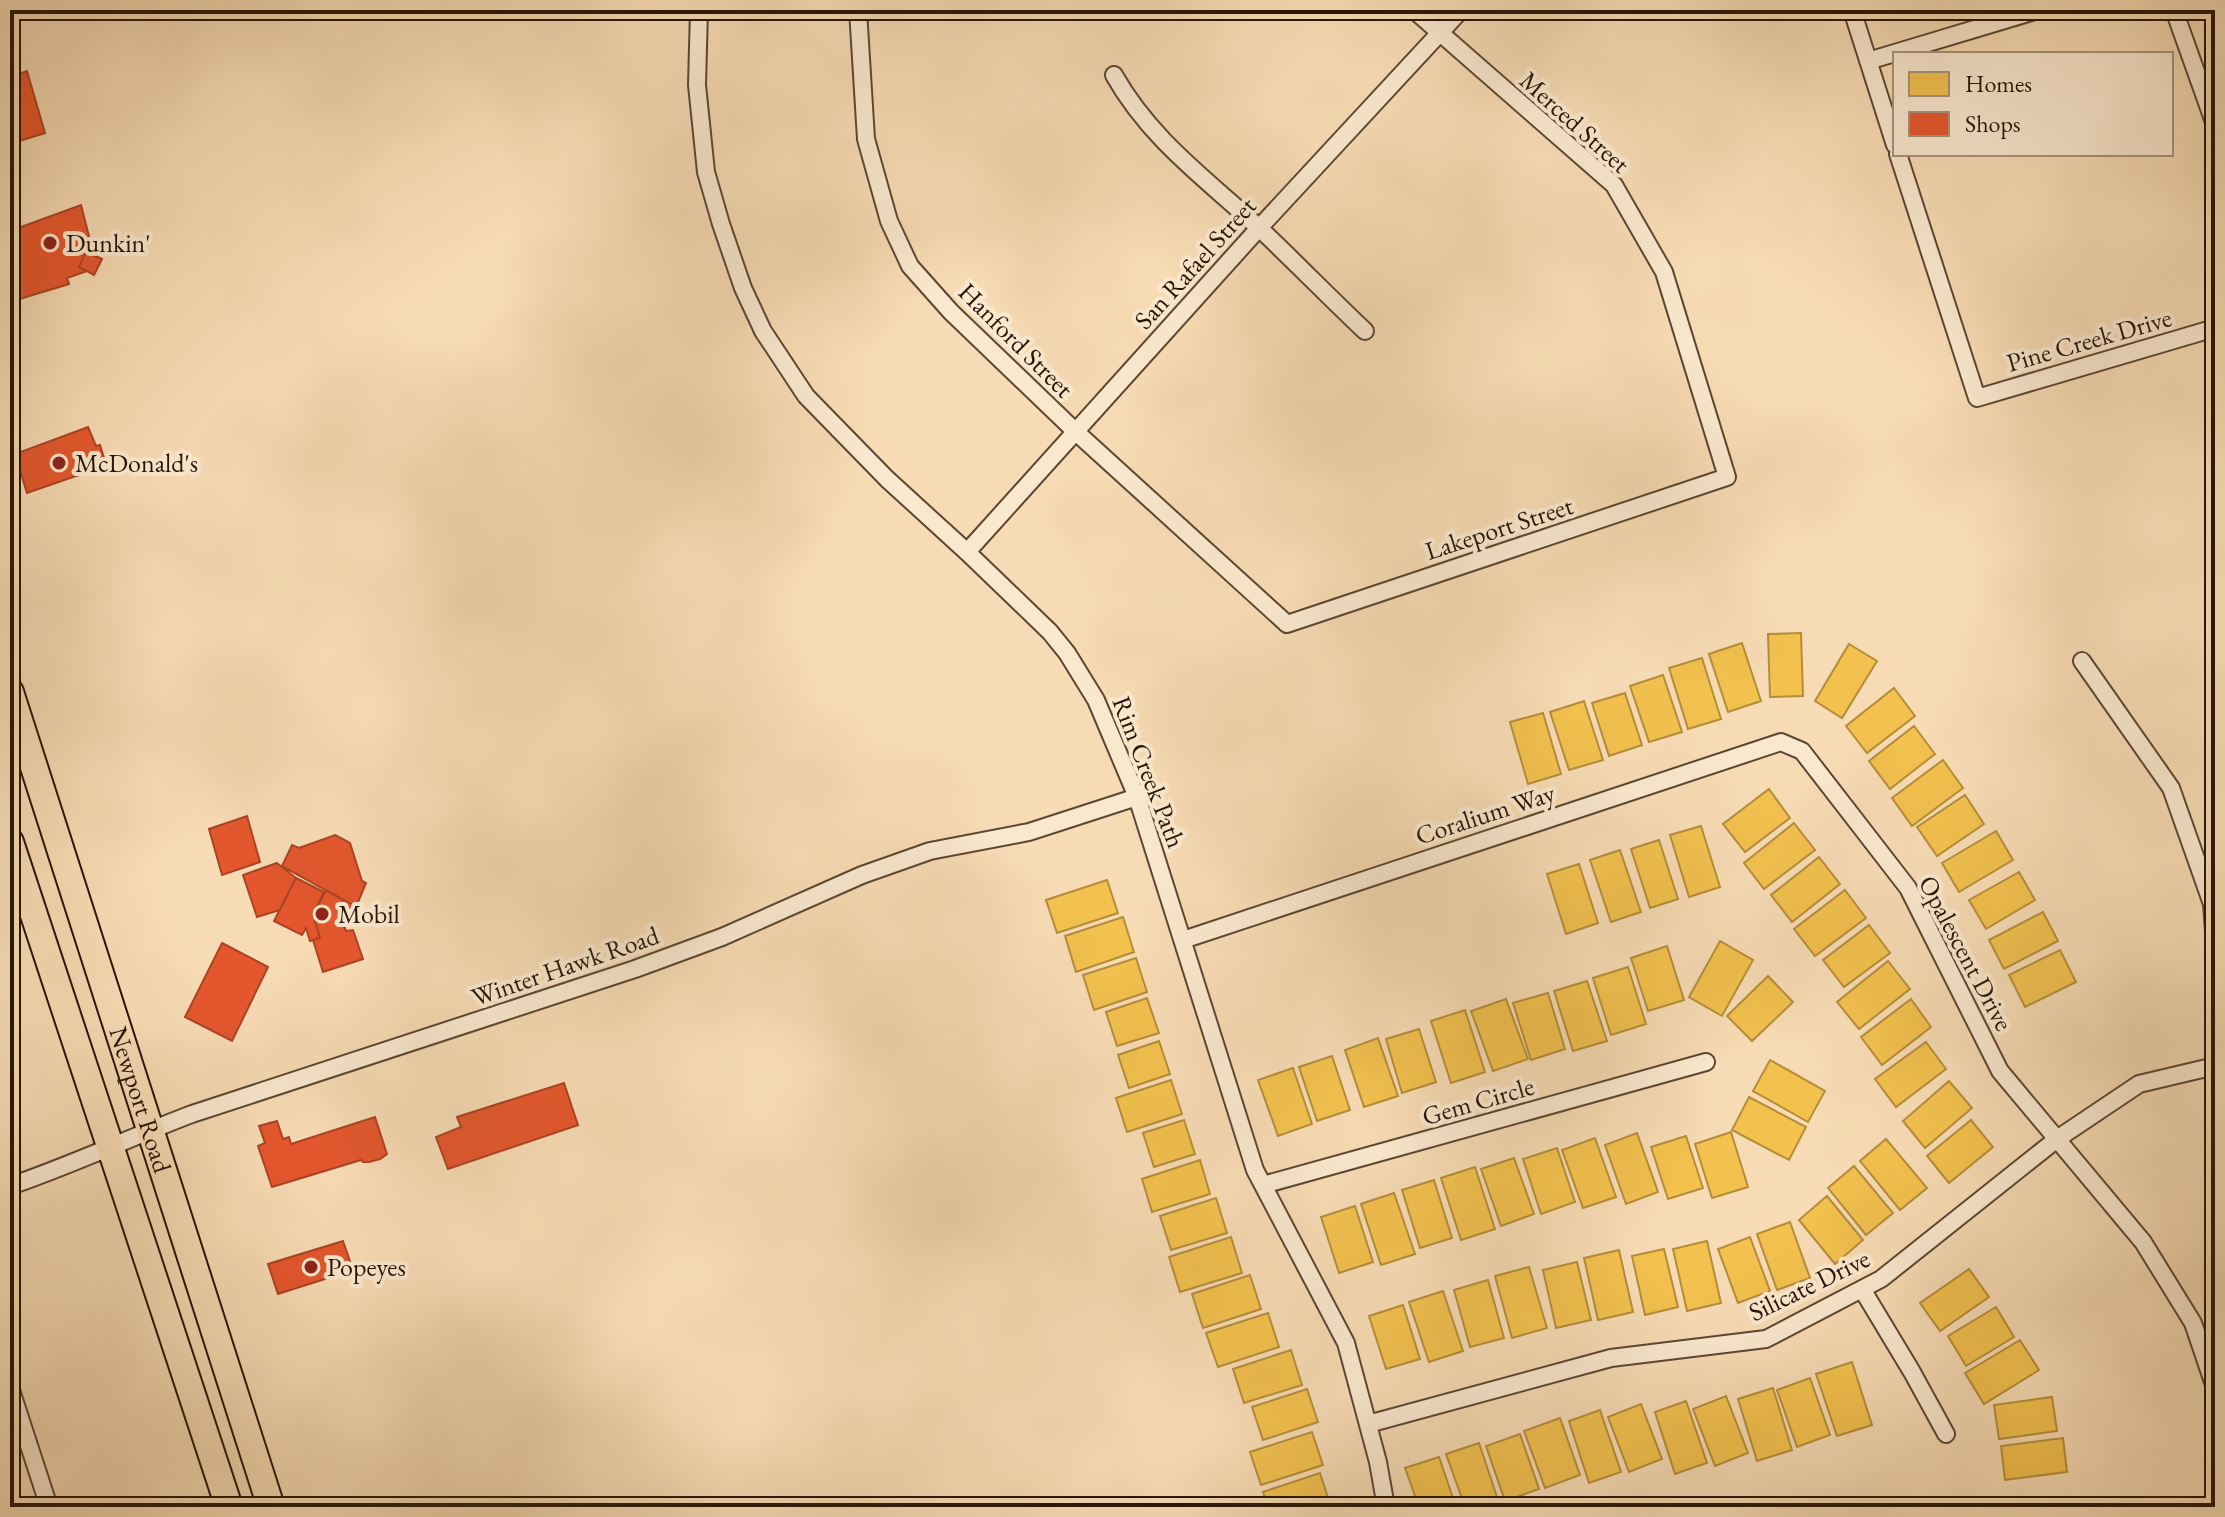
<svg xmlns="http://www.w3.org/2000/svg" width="2225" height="1517" font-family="'EB Garamond',serif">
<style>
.homes{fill:#f2c14e;stroke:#b58d39;stroke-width:2}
.shops{fill:#e4572e;stroke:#ac4323;stroke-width:2}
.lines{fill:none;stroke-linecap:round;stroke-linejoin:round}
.street-casing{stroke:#5c4633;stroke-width:20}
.primary-casing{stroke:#281508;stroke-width:30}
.street{stroke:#fae8ce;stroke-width:16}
.primary{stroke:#f7dbb4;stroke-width:26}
.poi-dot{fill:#8f2418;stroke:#fae8ce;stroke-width:3}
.labels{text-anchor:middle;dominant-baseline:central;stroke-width:8;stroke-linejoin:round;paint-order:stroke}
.street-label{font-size:26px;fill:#281508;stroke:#fae8ce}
.poi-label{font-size:26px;fill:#281508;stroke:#fae8ce;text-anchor:start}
</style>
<rect width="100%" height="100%" fill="#f7dbb4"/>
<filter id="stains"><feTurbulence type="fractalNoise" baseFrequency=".0025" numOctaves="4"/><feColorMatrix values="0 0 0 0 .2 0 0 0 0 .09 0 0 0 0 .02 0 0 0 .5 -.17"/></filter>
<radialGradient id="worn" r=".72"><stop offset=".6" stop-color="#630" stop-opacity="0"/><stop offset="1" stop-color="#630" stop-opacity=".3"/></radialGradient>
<path class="homes" d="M 1801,633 L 1803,696 L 1770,697 L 1768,634 Z
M 1742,643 L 1761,701 L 1728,712 L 1709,654 Z
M 1849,644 L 1877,661 L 1842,718 L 1815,701 Z
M 1702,658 L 1721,719 L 1688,729 L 1669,668 Z
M 1663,675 L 1682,732 L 1649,742 L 1630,686 Z
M 1894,688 L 1915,716 L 1867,753 L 1846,726 Z
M 1625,693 L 1642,745 L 1609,756 L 1592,703 Z
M 1584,701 L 1603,760 L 1569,770 L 1550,712 Z
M 1543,713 L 1561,774 L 1528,784 L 1510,722 Z
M 1914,726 L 1935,754 L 1890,789 L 1869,761 Z
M 1943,760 L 1963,788 L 1912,826 L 1892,798 Z
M 1769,789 L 1790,818 L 1745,852 L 1723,824 Z
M 1965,795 L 1984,824 L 1937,856 L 1917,827 Z
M 1794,823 L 1815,850 L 1764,889 L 1744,863 Z
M 1701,826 L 1720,887 L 1689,897 L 1670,835 Z
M 1996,831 L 2013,860 L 1959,892 L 1942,863 Z
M 1659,840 L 1678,899 L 1650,908 L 1631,849 Z
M 1620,850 L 1641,912 L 1611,922 L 1590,860 Z
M 1819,857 L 1840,884 L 1792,922 L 1771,895 Z
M 1579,864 L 1598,923 L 1566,934 L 1547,874 Z
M 2019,872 L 2035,900 L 1986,929 L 1969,900 Z
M 1107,880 L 1118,913 L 1057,933 L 1046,900 Z
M 1845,890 L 1866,918 L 1815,956 L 1794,929 Z
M 2043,912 L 2058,941 L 2004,969 L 1989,940 Z
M 1123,917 L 1134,952 L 1076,972 L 1065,936 Z
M 1869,925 L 1890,953 L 1844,987 L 1823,960 Z
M 1720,941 L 1753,960 L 1722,1016 L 1689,997 Z
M 1667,946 L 1684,1000 L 1648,1011 L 1631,958 Z
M 2060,950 L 2076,982 L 2025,1007 L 2009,975 Z
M 1136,958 L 1147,992 L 1094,1010 L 1083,975 Z
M 1888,961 L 1910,989 L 1859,1029 L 1837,1002 Z
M 1628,967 L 1646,1024 L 1611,1035 L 1593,978 Z
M 1768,976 L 1793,1002 L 1752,1041 L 1727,1016 Z
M 1587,981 L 1607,1041 L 1573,1051 L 1554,991 Z
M 1548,993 L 1565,1049 L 1531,1060 L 1513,1003 Z
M 1147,998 L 1159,1033 L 1117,1046 L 1106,1012 Z
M 1506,999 L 1528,1059 L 1493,1071 L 1471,1011 Z
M 1911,999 L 1931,1027 L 1882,1065 L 1861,1037 Z
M 1465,1010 L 1485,1072 L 1451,1083 L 1431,1021 Z
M 1419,1029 L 1436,1082 L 1402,1093 L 1386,1039 Z
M 1378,1038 L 1398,1096 L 1364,1107 L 1345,1050 Z
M 1159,1041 L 1170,1074 L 1129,1088 L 1118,1055 Z
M 1926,1042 L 1946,1069 L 1896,1107 L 1875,1079 Z
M 1332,1056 L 1350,1110 L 1317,1121 L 1299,1067 Z
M 1770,1060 L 1825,1091 L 1808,1122 L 1753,1091 Z
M 1293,1068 L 1312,1124 L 1278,1136 L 1258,1080 Z
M 1171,1080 L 1182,1114 L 1127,1132 L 1116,1098 Z
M 1949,1081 L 1972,1108 L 1925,1148 L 1903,1121 Z
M 1749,1097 L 1806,1127 L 1789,1160 L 1732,1130 Z
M 1184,1120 L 1195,1154 L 1154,1167 L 1143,1133 Z
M 1971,1120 L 1993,1147 L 1949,1183 L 1927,1156 Z
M 1731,1132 L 1748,1187 L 1712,1198 L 1695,1144 Z
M 1637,1133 L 1658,1192 L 1626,1204 L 1605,1145 Z
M 1686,1136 L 1703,1188 L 1668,1199 L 1651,1147 Z
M 1595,1138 L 1616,1197 L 1583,1208 L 1562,1150 Z
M 1886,1139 L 1927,1188 L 1900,1210 L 1860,1161 Z
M 1557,1148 L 1575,1202 L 1541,1214 L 1523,1159 Z
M 1514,1158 L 1534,1214 L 1501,1226 L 1481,1169 Z
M 1200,1160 L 1210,1194 L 1152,1212 L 1142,1179 Z
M 1854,1166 L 1893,1213 L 1866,1235 L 1828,1188 Z
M 1475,1167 L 1495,1229 L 1461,1240 L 1441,1178 Z
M 1434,1180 L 1452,1238 L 1420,1248 L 1402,1190 Z
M 1394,1193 L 1415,1254 L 1381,1265 L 1361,1204 Z
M 1827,1196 L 1863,1240 L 1835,1264 L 1799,1220 Z
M 1216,1198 L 1227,1233 L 1171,1250 L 1160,1216 Z
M 1355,1206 L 1373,1262 L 1339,1273 L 1321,1217 Z
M 1790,1222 L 1810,1278 L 1777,1290 L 1757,1234 Z
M 1231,1237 L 1242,1273 L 1180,1292 L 1169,1257 Z
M 1750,1237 L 1770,1291 L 1738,1303 L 1718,1249 Z
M 1707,1241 L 1721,1303 L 1687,1311 L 1673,1249 Z
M 1664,1249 L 1678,1307 L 1645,1315 L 1632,1256 Z
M 1619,1250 L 1633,1312 L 1598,1320 L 1584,1258 Z
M 1577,1262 L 1591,1320 L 1556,1328 L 1543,1270 Z
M 1529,1267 L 1547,1328 L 1512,1338 L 1495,1276 Z
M 1969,1269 L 1989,1297 L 1940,1331 L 1920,1303 Z
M 1250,1275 L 1261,1309 L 1203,1328 L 1192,1294 Z
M 1488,1280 L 1504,1338 L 1470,1347 L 1454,1290 Z
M 1443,1291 L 1463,1351 L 1429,1362 L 1409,1302 Z
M 1403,1305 L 1420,1359 L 1386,1369 L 1369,1316 Z
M 1996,1307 L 2014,1337 L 1966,1366 L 1948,1336 Z
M 1268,1313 L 1279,1347 L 1218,1367 L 1206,1333 Z
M 2020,1340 L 2039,1370 L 1984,1404 L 1965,1373 Z
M 1291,1350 L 1302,1385 L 1244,1403 L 1233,1369 Z
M 1852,1362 L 1872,1425 L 1837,1436 L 1816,1374 Z
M 1810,1378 L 1830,1435 L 1797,1447 L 1777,1390 Z
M 1773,1388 L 1792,1450 L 1757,1461 L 1738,1399 Z
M 1307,1389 L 1318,1422 L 1263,1440 L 1252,1407 Z
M 1726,1396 L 1748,1453 L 1715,1466 L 1693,1409 Z
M 2052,1397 L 2057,1431 L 1999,1439 L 1994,1405 Z
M 1686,1401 L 1707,1463 L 1675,1474 L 1655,1412 Z
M 1641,1404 L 1662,1459 L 1629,1472 L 1608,1417 Z
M 1600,1410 L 1621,1472 L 1589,1483 L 1569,1421 Z
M 1560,1418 L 1580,1475 L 1545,1488 L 1524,1431 Z
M 1312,1432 L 1323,1465 L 1261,1485 L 1250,1452 Z
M 1520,1434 L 1539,1489 L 1505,1501 L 1486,1446 Z
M 2063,1438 L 2067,1472 L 2005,1480 L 2001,1446 Z
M 1479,1443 L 1499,1503 L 1486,1507 L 1465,1507 L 1446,1454 Z
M 1439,1457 L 1456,1507 L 1419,1507 L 1405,1468 Z
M 1320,1473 L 1331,1507 L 1268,1507 L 1263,1492 Z"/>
<path class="shops" d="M 27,71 L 45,133 L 10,144 L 10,77 Z
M 81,205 L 94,256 L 102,259 L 94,275 L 87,271 L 67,278 L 69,284 L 10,302 L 10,231 Z
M 86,251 L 102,259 L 94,275 L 79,267 Z
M 88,427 L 96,446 L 100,445 L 104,458 L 101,459 L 102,467 L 27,493 L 15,454 Z
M 247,816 L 260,862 L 222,875 L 209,829 Z
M 335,835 L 350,843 L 362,881 L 366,883 L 356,907 L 282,866 L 292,845 L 299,848 Z
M 277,863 L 296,878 L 280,910 L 257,917 L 243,875 Z
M 296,878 L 324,892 L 313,915 L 320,938 L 310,941 L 306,928 L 302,935 L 274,921 Z
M 326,890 L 353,905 L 347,915 L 341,917 L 346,931 L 353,930 L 363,959 L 323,972 L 313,940 L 320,938 L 313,915 Z
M 222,943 L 268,967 L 232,1041 L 185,1017 Z
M 564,1083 L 578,1125 L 448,1169 L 436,1137 L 461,1127 L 457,1117 Z
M 375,1117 L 387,1154 L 380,1159 L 369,1162 L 363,1162 L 361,1160 L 272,1187 L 258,1146 L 265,1143 L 259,1126 L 277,1121 L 283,1139 L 289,1137 L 291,1144 Z
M 343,1241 L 353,1270 L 278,1294 L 268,1264 Z"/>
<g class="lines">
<defs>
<path id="street" d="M 699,10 L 697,85 L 706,172 L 721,224 L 743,288 L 763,331 L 806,396 L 887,479 L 967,552 L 1050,632 L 1067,653 L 1096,700 L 1137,797 L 1255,1170 L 1346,1343 L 1378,1462 L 1386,1507
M 858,10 L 866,139 L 889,221 L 910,266 L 951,312 L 1076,432 L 1287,624 L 1727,477 L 1664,272 L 1614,185 L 1414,10
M 1852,10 L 1895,145
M 2174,10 L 2215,125
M 1868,61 L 2038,10
M 1114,75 C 1150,139 1205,178 1258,227 C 1294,261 1329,297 1365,331
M 1898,154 L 1977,398 L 2215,328
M 967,552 L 1259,228 L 1461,10
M 2082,661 L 2171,788 L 2212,904 L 2215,944
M 1183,940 L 1781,742 L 1802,751 L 1908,888 L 2000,1071 L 2143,1242 L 2193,1323 L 2215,1388
M 1263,1185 L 1706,1062
M 10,1186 C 72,1165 131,1137 192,1114 L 635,969 L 722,937 L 862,875 L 930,851 L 1029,832 L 1137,797
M 1862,1289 L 1912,1372 L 1946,1434
M 10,1387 L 49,1507
M 1368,1424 L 1611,1358 L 1766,1339 L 1881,1279 L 2057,1139 L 2139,1084 L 2215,1066"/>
<g id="primary">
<path id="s1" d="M 10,692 L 271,1507"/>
<path d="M 10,842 L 229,1507"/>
</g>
</defs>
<use href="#street" class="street-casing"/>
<use href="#primary" class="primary-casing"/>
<use href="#street" class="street"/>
<use href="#primary" class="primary"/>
</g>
<g class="poi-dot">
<circle cx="50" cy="243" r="8"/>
<circle cx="59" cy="463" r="8"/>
<circle cx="322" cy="914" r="8"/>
<circle cx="311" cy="1267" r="8"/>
</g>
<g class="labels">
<g class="street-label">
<text transform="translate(1575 122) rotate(42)">Merced Street</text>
<text transform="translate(1195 263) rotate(-48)">San Rafael Street</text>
<text transform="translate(1016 340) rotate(45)">Hanford Street</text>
<text transform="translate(2089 340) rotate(-16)">Pine Creek Drive</text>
<text transform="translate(1499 528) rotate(-18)">Lakeport Street</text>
<text transform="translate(1149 772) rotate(69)">Rim Creek Path</text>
<text transform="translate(1485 814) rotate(-18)">Coralium Way</text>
<text transform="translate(1966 953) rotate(62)">Opalescent Drive</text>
<text transform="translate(565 966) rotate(-19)">Winter Hawk Road</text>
<text stroke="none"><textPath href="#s1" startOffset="428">Newport Road</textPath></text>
<text transform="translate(1478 1101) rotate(-16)">Gem Circle</text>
<text transform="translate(1809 1285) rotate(-26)">Silicate Drive</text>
</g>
<g class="poi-label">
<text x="66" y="243">Dunkin'</text>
<text x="75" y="463">McDonald's</text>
<text x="338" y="914">Mobil</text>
<text x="327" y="1267">Popeyes</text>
</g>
</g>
<rect width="2225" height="1517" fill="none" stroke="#f7dbb4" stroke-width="40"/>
<rect x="12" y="12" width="2201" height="1493" fill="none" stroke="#281508" stroke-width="4"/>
<rect x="20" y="20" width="2185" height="1477" fill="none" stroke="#281508" stroke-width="2"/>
<rect x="1893" y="52" width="280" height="104" fill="#fae8ce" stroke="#a6947f" stroke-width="2"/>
<rect x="1909" y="72" width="40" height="24" fill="#f2c14e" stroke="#a6947f" stroke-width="2"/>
<text x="1965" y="92" font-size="24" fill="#281508">Homes</text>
<rect x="1909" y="112" width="40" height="24" fill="#e4572e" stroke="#a6947f" stroke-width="2"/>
<text x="1965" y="132" font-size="24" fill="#281508">Shops</text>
<rect width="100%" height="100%" filter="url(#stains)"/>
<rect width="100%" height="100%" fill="url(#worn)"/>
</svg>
